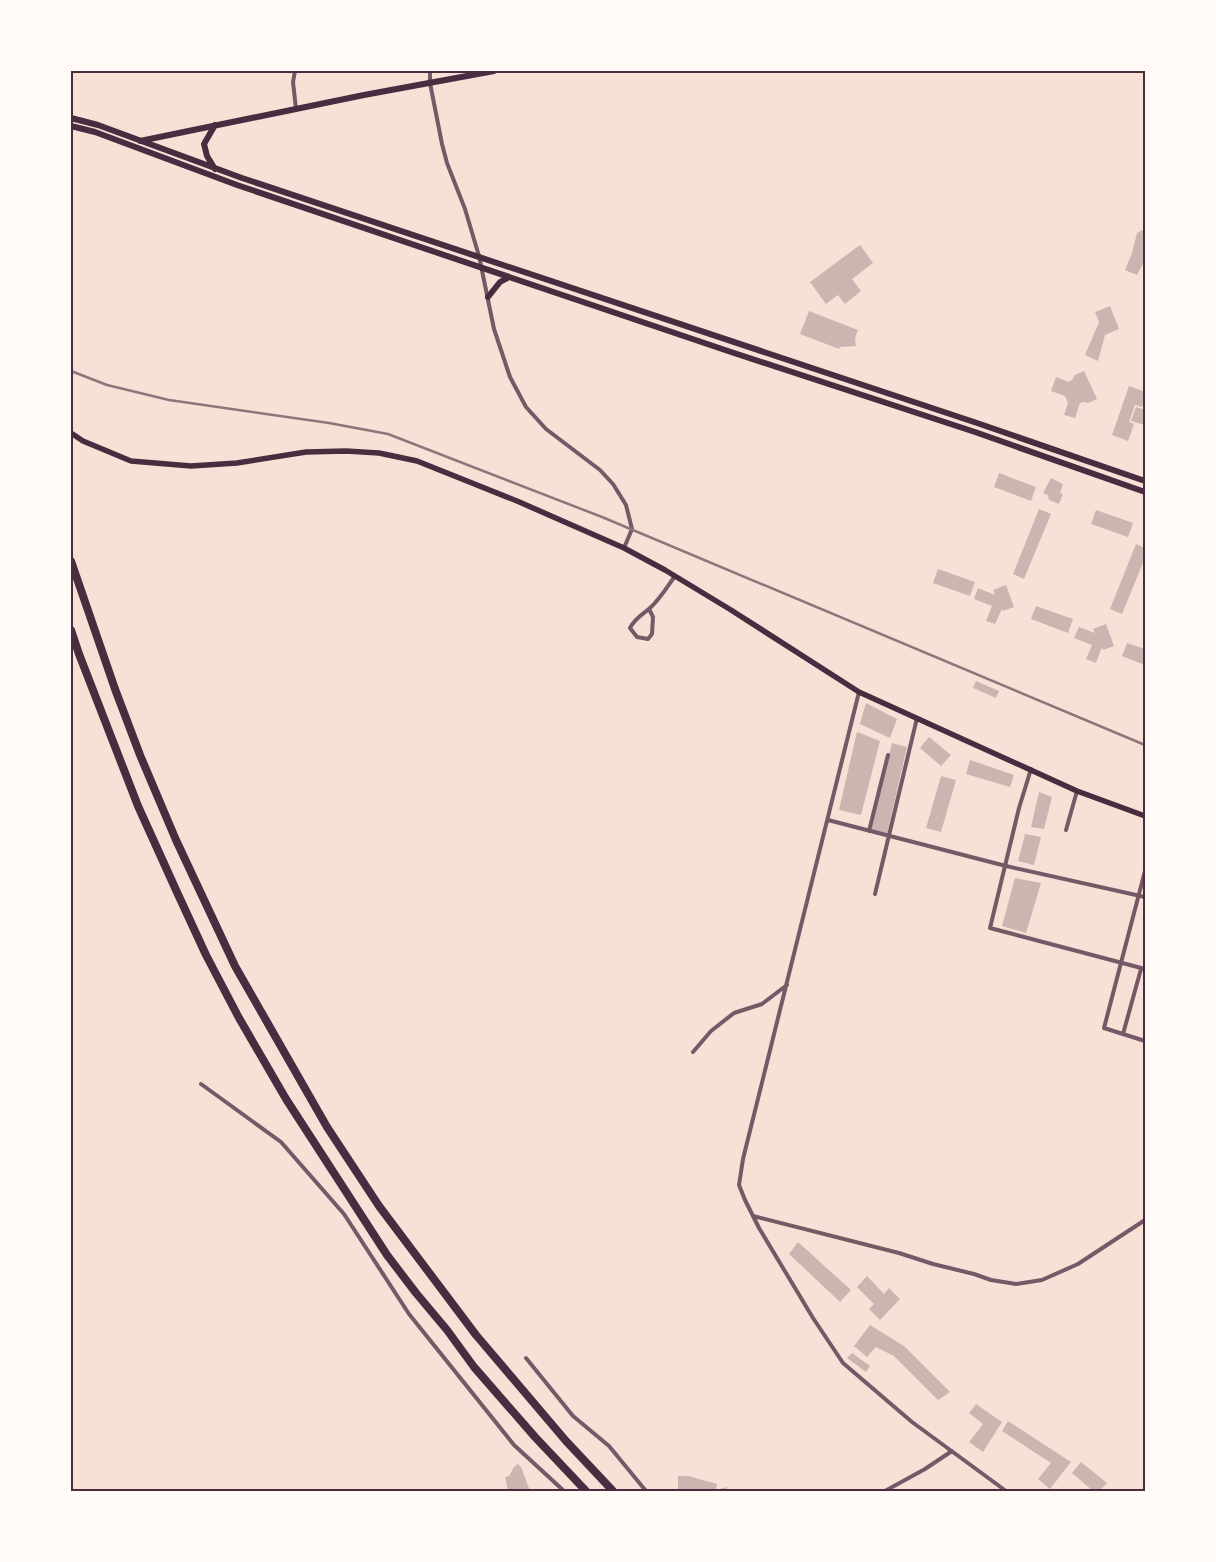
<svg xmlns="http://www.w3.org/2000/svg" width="1216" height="1562" font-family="Signika,sans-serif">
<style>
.building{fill:#ccb4b1}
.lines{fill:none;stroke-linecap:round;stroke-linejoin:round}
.minor{stroke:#755966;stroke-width:4}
.secondary{stroke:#4a2c40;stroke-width:5.5}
.primary{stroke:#4a2c40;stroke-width:6}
.motorway{stroke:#4a2c40;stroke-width:8}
.rail{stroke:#8f747c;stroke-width:2.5}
.neatline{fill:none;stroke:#4a2c40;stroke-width:2}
</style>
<rect width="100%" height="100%" fill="#f7e1d7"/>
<path class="building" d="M 1145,229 L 1145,260 L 1137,275 L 1125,270 L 1132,253 L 1137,233 Z
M 860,245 L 873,263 L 852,279 L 861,291 L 845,304 L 838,295 L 826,304 L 810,282 Z
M 1110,306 L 1119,329 L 1105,335 L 1098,361 L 1085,355 L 1099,322 L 1095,312 Z
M 809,311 L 858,330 L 855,338 L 856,346 L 840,347 L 839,349 L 800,334 Z
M 1084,371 L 1097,399 L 1088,403 L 1084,402 L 1080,403 L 1075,418 L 1064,415 L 1068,403 L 1065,396 L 1051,391 L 1056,377 L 1069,382 L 1074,378 L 1073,376 Z
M 1129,386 L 1145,392 L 1145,398 L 1142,407 L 1135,405 L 1129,422 L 1134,424 L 1128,441 L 1112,435 Z
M 1136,407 L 1145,410 L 1145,425 L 1131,421 Z
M 999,473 L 1036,487 L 1031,501 L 994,487 Z
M 1051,478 L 1063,484 L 1060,493 L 1063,494 L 1059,504 L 1049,500 L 1048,495 L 1043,493 Z
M 1039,509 L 1051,514 L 1024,579 L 1013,574 Z
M 1096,510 L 1133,523 L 1128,537 L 1091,524 Z
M 1136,544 L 1145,548 L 1145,558 L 1122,614 L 1110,609 Z
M 938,569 L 975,582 L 970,596 L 933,583 Z
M 1006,585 L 1014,607 L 1003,611 L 1002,609 L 995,624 L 986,621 L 992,606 L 974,599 L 978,588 L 995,595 L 993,590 Z
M 1036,606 L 1073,619 L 1068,633 L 1031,619 Z
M 1106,624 L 1114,646 L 1103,650 L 1102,647 L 1096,663 L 1086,659 L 1092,645 L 1074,638 L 1079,627 L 1095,633 L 1093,629 Z
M 1127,643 L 1145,649 L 1145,665 L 1122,656 Z
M 976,681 L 999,691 L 996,698 L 973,688 Z
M 866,703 L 897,719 L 890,738 L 860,724 Z
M 857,732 L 880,741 L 861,815 L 839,810 Z
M 929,737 L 951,755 L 941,766 L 920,748 Z
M 892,743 L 907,747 L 887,834 L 871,830 Z
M 970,760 L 1014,775 L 1010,787 L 966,774 Z
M 941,776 L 956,780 L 941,832 L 926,828 Z
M 1039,792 L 1052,797 L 1044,829 L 1031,827 Z
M 1025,834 L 1041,837 L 1034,865 L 1018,861 Z
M 1015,878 L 1041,883 L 1026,933 L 1002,926 Z
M 798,1242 L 851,1290 L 840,1302 L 789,1254 Z
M 867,1276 L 884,1294 L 889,1288 L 900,1299 L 880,1320 L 869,1309 L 874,1304 L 857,1287 Z
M 870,1325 L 904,1346 L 950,1392 L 938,1400 L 894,1356 L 876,1347 L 867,1357 L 854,1346 Z
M 852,1353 L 870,1366 L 866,1372 L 847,1358 Z
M 976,1404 L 1002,1422 L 983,1452 L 969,1442 L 983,1424 L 969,1413 Z
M 1008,1421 L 1071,1462 L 1050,1489 L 1038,1479 L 1051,1463 L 1002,1431 Z
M 1081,1462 L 1107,1483 L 1099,1491 L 1093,1491 L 1072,1473 Z
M 518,1464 L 521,1467 L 530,1491 L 508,1491 L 505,1477 L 509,1476 L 514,1467 Z
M 678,1476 L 688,1476 L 717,1484 L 716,1490 L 727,1487 L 727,1491 L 678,1491 Z"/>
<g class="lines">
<path class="minor" d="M 295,71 L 293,82 L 296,109
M 430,71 L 430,83 L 442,144 L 447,163 L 465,209 L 479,256 L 494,329 L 510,377 L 526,407 L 546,429 L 600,470 L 613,484 L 626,505 L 632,529 L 624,548
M 649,609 L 653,617 L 652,634 L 648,639 L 637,637 L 630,628 C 635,618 642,615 650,608 C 660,599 667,587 675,576
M 859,692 L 743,1159 L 739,1185 L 745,1200 L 759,1228 L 813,1318 L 843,1363 L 912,1422 L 1006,1491
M 1031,769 L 1019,808 L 990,928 L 1145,969
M 828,820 L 1006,866 L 1145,897
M 1066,830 L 1077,791
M 869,831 L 888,755
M 1145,871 L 1104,1028 L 1145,1041
M 875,894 L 917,718
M 1123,1034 L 1141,969
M 693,1052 L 711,1031 L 734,1013 L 762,1004 L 787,985
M 201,1084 L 281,1142 L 344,1214 L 409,1314 L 514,1445 L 564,1491
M 753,1216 L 899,1253 L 933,1264 L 974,1274 L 991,1280 L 1016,1284 L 1042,1280 L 1078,1264 L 1145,1220
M 526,1358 L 573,1416 L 609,1446 L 646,1491
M 885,1491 L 925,1469 L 952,1451"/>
<path class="secondary" d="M 71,433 L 83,441 L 131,461 L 191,466 L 237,463 L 306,452 L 346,451 L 379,453 L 417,461 L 517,501 L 624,548 L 665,570 L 731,610 L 859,692 L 1077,791 L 1145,816"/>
<path class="primary" d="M 71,118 L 98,125 L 242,178 L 977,423 L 1145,481
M 71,126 L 95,132 L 237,185 L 731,352 L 975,432 L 1145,492
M 140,141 L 364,95 L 494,71
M 215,169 L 207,156 L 204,144 L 215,125
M 488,297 L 500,282 L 509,277"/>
<path class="motorway" d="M 71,561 L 115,689 L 140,755 L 176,840 L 235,966 L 327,1127 L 379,1206 L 476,1335 L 566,1441 L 613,1491
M 71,630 L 79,654 L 138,806 L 176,890 L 206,955 L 239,1018 L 286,1099 L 387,1255 L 416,1293 L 447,1330 L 474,1367 L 535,1437 L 586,1491"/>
<path class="rail" d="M 71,371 L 107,385 L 169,400 L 329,423 L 388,434 L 602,517 L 1145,745"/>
</g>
<rect width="1216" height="1562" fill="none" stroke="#fffaf5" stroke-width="145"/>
<rect x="72" y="72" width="1072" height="1418" class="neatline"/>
</svg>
